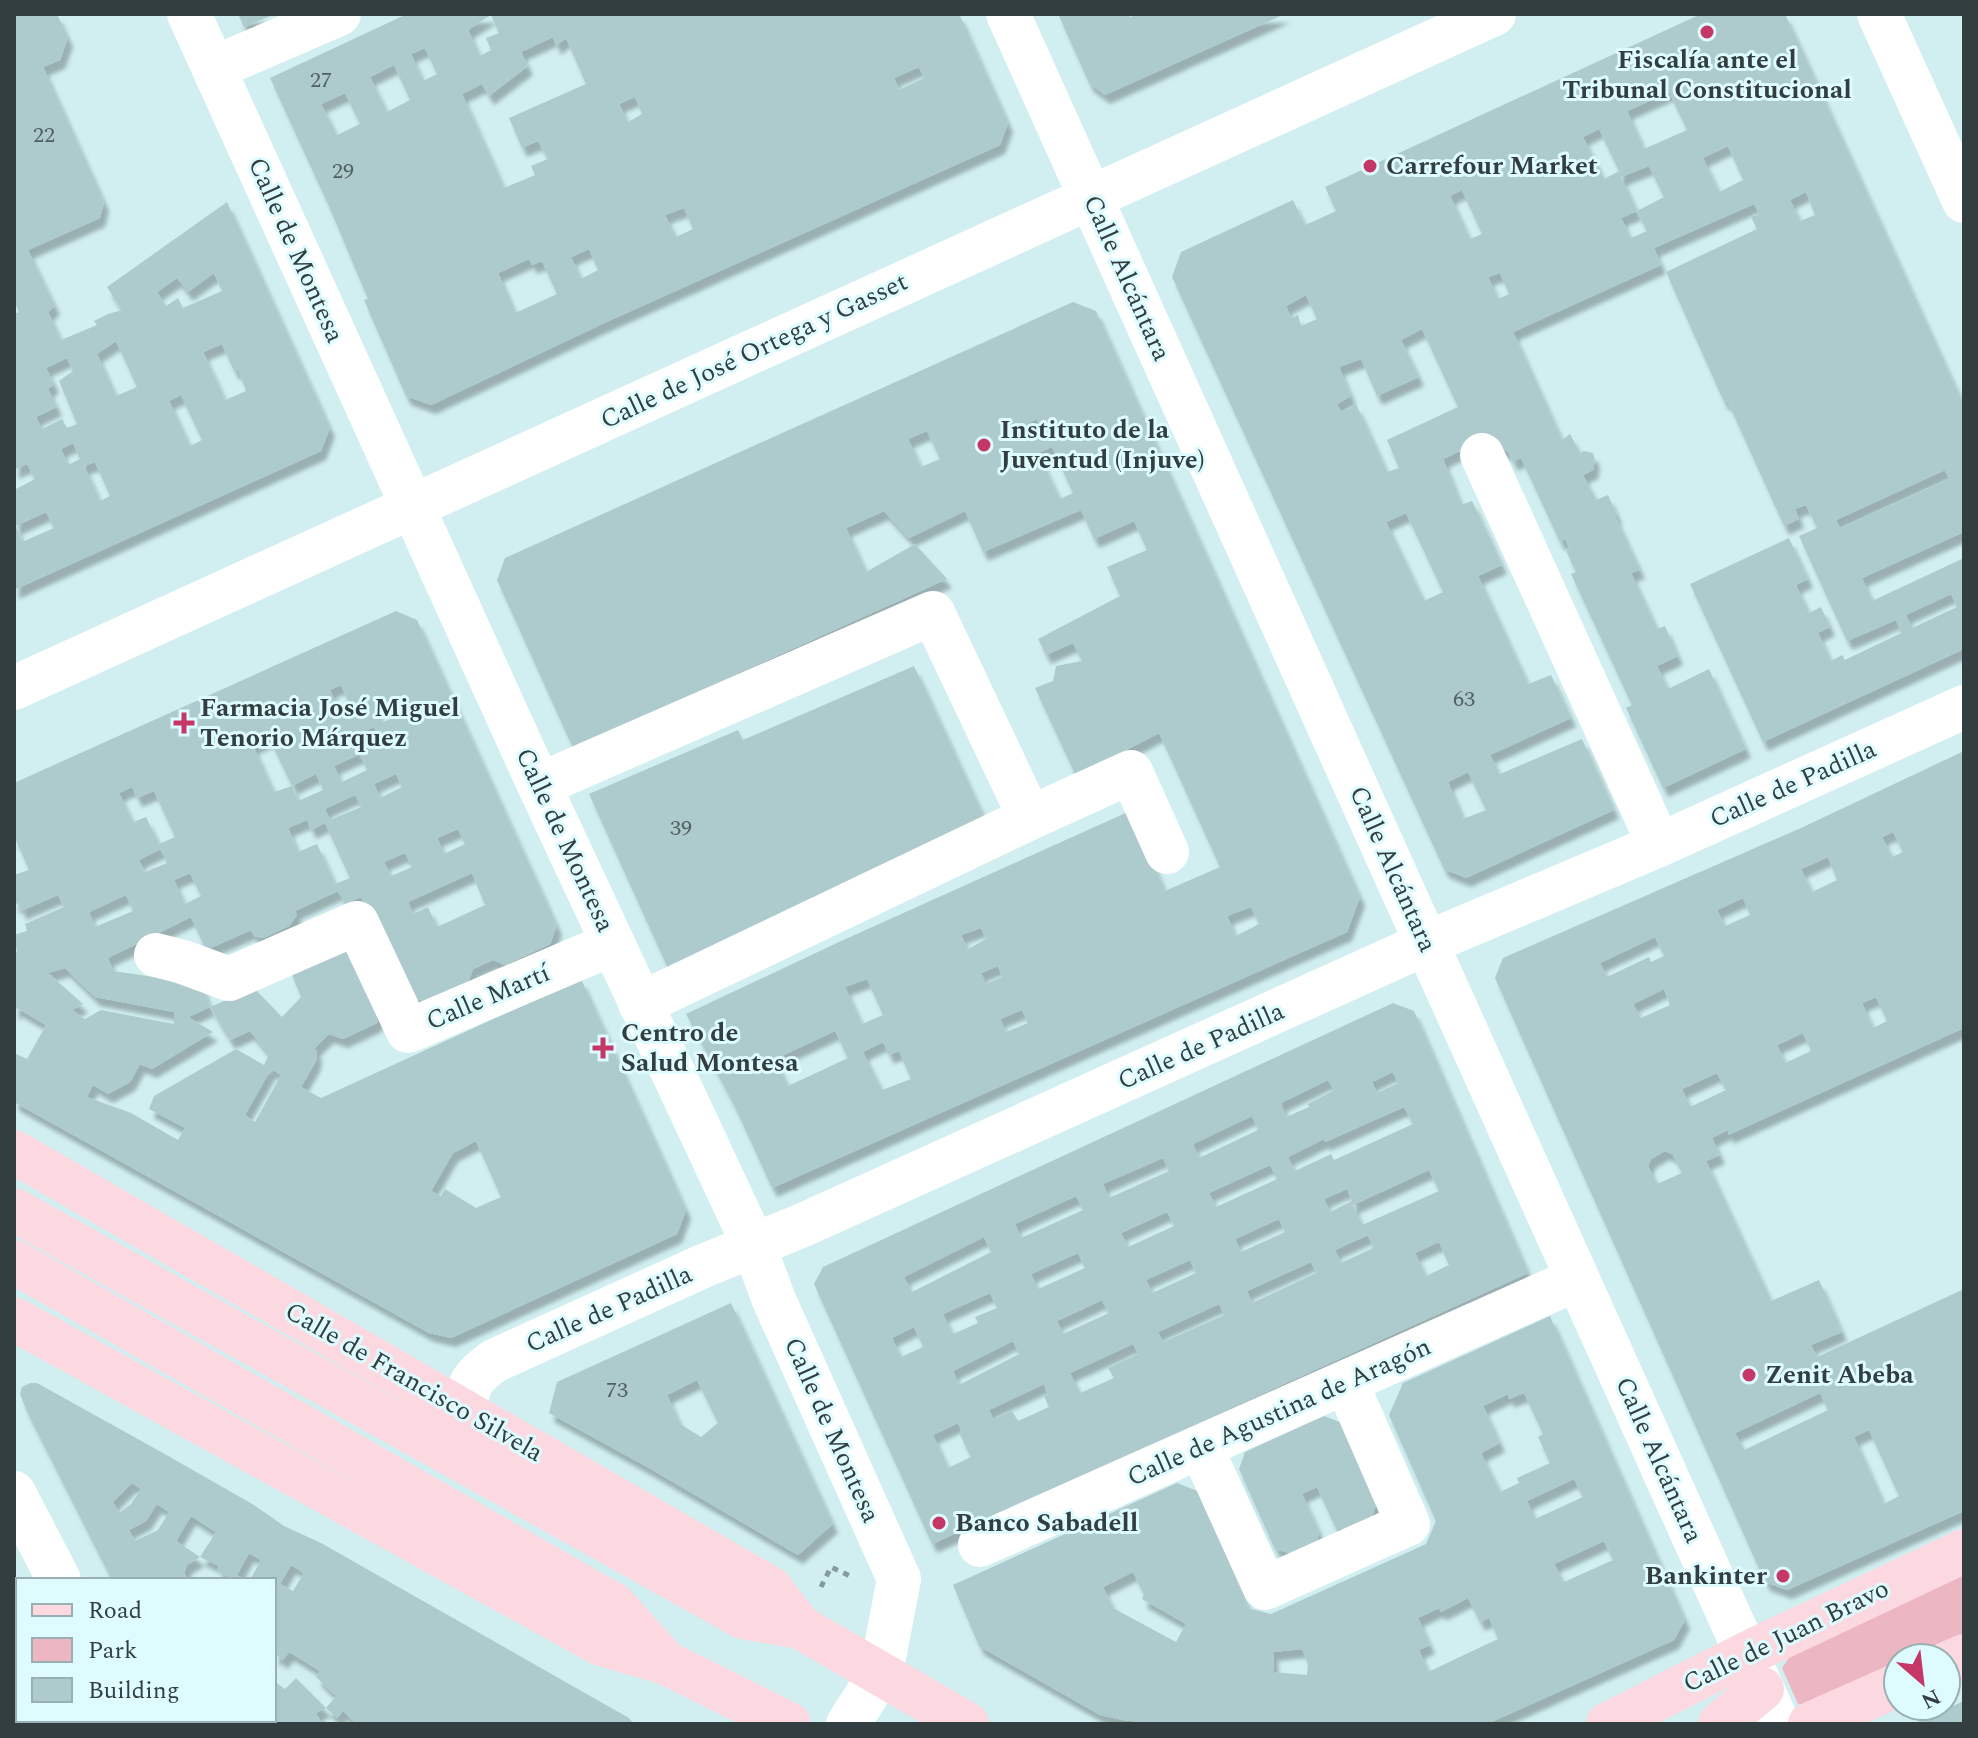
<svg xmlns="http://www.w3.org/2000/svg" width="1978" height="1738" font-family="Spectral,serif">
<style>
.green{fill:#ecb7c2}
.building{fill:#adcacc;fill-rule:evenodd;filter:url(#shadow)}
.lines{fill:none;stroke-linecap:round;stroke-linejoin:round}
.path{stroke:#859a9c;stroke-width:5;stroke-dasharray:6 6;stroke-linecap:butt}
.minor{stroke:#fff;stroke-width:44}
.major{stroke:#fcd9e0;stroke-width:44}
.poi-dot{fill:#c43767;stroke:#defcff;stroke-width:3}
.labels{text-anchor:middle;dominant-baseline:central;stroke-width:6;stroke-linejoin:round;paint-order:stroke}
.number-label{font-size:22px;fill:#516162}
.poi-label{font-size:26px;font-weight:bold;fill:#323e3f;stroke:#defcff;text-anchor:start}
.street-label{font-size:26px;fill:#323e3f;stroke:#defcff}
</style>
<defs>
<filter id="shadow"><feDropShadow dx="5" dy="9" stdDeviation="2" flood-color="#0004"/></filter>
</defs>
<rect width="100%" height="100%" fill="#d1eff1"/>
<path class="green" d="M 1964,1575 L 1964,1639 L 1922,1658 L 1898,1658 L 1898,1669 L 1815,1706 L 1798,1704 L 1782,1668 L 1792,1653 Z"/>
<path class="building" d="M 14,14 L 57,14 L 68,38 L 60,60 L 43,67 L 104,202 L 100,218 L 28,250 L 55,306 L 48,312 L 61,340 L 97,325 L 94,321 L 108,314 L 122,310 L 107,287 L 227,202 L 330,428 L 321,451 L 14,590 L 14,490 L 35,479 L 27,464 L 14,470 L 14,314 L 19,312 L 14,300 ZM 214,273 L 222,291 L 183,308 L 178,298 L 166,306 L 157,292 L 177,278 L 188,292 ZM 116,341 L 137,387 L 116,396 L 97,354 ZM 222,344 L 234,371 L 238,369 L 246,391 L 225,400 L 203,352 ZM 67,358 L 73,371 L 59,381 L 77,424 L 67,428 L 62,419 L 42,429 L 36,417 L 57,407 L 48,389 L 54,384 L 46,368 ZM 181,395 L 202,440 L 190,446 L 169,401 ZM 73,443 L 80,459 L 68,465 L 61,449 ZM 95,462 L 110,496 L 100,501 L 84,466 ZM 46,512 L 54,528 L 22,542 L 16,526 Z
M 238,14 L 275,14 L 244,27 Z
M 407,14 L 959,14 L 1008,123 L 1000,145 L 602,324 L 431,405 L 406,396 L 364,300 L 368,299 L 328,204 L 270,78 ZM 491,15 L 499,33 L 486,38 L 491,50 L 480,56 L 468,30 ZM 553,37 L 556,46 L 566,38 L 586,84 L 509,118 L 522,148 L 538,141 L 548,159 L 531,166 L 535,175 L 504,188 L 462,94 L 482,84 L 489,96 L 528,66 L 521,52 ZM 425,48 L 437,74 L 423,81 L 411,54 ZM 394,65 L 410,100 L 387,112 L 370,77 ZM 919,67 L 924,78 L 899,90 L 894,78 ZM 345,93 L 360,124 L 337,135 L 321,104 ZM 635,97 L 642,114 L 628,122 L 619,104 ZM 684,208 L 693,229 L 676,237 L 665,215 ZM 589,249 L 598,270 L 581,279 L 571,257 ZM 529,259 L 532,265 L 542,261 L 557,294 L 515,313 L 498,273 Z
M 1058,14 L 1129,14 L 1130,17 L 1140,14 L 1285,14 L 1105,95 L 1089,83 Z
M 1701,14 L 1785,14 L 1964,406 L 1964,532 L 1862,578 L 1872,601 L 1964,558 L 1964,649 L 1763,742 L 1690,584 L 1789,538 L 1808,579 L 1796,585 L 1809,613 L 1821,607 L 1830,627 L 1818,633 L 1831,661 L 1842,655 L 1845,660 L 1901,633 L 1896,620 L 1847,641 L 1799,536 L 1817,528 L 1806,505 L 1795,509 L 1799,519 L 1784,526 L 1727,400 L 1724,402 L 1666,272 L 1757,229 L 1751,217 L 1759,214 L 1754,204 L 1654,248 L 1661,265 L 1513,332 L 1562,440 L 1570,434 L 1580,453 L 1584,451 L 1593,453 L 1595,460 L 1593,470 L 1583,475 L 1596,500 L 1608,495 L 1617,515 L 1615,516 L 1640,570 L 1631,573 L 1657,629 L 1665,626 L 1678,656 L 1657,666 L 1668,689 L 1709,669 L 1746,749 L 1663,788 L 1626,708 L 1632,705 L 1571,574 L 1576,572 L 1566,551 L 1570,550 L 1565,539 L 1560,542 L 1521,458 L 1513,462 L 1508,452 L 1497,446 L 1475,444 L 1443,459 L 1461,505 L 1472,501 L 1502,565 L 1478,576 L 1528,684 L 1551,675 L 1571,718 L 1490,755 L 1500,774 L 1582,739 L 1614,810 L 1466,878 L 1444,869 L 1172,277 L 1181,252 L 1293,200 L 1305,225 L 1321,218 L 1336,211 L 1325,187 ZM 1669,92 L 1687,130 L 1644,149 L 1627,111 ZM 1599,129 L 1619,171 L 1604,179 L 1583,137 ZM 1728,146 L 1743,180 L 1719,192 L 1703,158 ZM 1649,166 L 1664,197 L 1637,211 L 1647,231 L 1631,238 L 1621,218 L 1637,211 L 1621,177 ZM 1462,190 L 1482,234 L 1470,239 L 1450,196 ZM 1806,192 L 1815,215 L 1800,221 L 1790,200 ZM 1500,273 L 1509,294 L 1498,299 L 1488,277 ZM 1306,295 L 1317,319 L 1301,326 L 1298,315 L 1291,318 L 1286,306 ZM 1422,329 L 1458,407 L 1387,440 L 1399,468 L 1387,472 L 1356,404 L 1341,412 L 1337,404 L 1351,396 L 1339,367 L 1361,359 L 1377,396 L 1419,377 L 1401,340 ZM 1945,470 L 1949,479 L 1840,528 L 1836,520 ZM 1406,513 L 1443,592 L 1424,601 L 1386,522 ZM 1951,594 L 1957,607 L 1912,628 L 1906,615 ZM 1468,772 L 1486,810 L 1463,819 L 1448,782 Z
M 1073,302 L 1096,311 L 1360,897 L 1347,932 L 772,1188 L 735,1107 L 686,1014 L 839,942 L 1130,811 L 1165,891 L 1220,867 L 1159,733 L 1076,776 L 1035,688 L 1053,681 L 1056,666 L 1082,661 L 1073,643 L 1046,655 L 1038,639 L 1120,596 L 1107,567 L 1147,550 L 1134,521 L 1094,539 L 1081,510 L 983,552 L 965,511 L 909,538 L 884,511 L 846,528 L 866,572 L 915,544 L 947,579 L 573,748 L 497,580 L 505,558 ZM 1037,419 L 1042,431 L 1032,437 L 1026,424 ZM 927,431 L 940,459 L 921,467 L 908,439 ZM 1052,447 L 1073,493 L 1060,499 L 1038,453 ZM 1251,907 L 1259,924 L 1236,936 L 1227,916 ZM 981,928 L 986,939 L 968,949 L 961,935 ZM 998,966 L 1002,977 L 986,984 L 981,973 ZM 867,979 L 883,1015 L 862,1024 L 845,987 ZM 1022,1010 L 1028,1023 L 1006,1032 L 1000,1019 ZM 835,1031 L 848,1058 L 788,1086 L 775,1059 ZM 883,1042 L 889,1055 L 899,1051 L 911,1079 L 882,1090 L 863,1052 Z
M 396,611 L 417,620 L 557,926 L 550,944 L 505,965 L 493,960 L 473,969 L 469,981 L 423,1002 L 407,994 L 361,897 L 345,904 L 338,891 L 295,911 L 297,915 L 289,926 L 263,938 L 254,936 L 251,930 L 206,950 L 191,917 L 108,958 L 113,971 L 201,984 L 210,1007 L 188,1017 L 213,1032 L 152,1069 L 140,1064 L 130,1082 L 108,1094 L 93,1085 L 87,1097 L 131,1113 L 178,1140 L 185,1128 L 149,1109 L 154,1096 L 236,1049 L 264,1065 L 269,1054 L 250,1031 L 230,1040 L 210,1007 L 254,988 L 282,1017 L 301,997 L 290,970 L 353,944 L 382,1006 L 377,1023 L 343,1039 L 329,1034 L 314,1049 L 317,1051 L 316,1061 L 301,1087 L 321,1098 L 581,979 L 686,1210 L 677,1234 L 451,1338 L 429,1333 L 14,1102 L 14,1053 L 27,1059 L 46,1025 L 17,1008 L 14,1013 L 14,953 L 17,952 L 14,935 L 27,931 L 25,924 L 64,907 L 58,895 L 21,911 L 19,903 L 14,905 L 14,875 L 29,870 L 16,840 L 14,841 L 14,783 ZM 341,685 L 354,714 L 343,719 L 330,690 ZM 404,698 L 410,711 L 383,722 L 376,709 ZM 374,727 L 381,741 L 358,750 L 352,737 ZM 269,738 L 292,786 L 274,792 L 253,746 ZM 360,754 L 367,770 L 342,782 L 334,766 ZM 316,774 L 323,790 L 298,801 L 292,786 ZM 396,774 L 402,787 L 380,798 L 374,784 ZM 132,787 L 137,798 L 154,791 L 175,837 L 159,844 L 146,817 L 133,822 L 119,793 ZM 355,795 L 361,807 L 330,820 L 325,809 ZM 307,820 L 311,830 L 325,823 L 350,878 L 335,884 L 317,844 L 298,852 L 288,828 ZM 458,829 L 465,844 L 444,854 L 437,838 ZM 161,849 L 167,863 L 145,872 L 139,860 ZM 405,853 L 412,867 L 391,876 L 384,862 ZM 190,873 L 201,896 L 185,904 L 174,880 ZM 472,873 L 485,905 L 437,927 L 428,907 L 413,914 L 408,902 ZM 126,895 L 133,911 L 95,927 L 89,912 ZM 65,968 L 95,997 L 174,1012 L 174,1024 L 101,1010 L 85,1019 L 72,1010 L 83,1004 L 48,973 ZM 271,1069 L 281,1075 L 255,1122 L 245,1115 ZM 476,1141 L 501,1197 L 476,1208 L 445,1189 L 441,1196 L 431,1191 L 453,1153 Z
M 914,666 L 984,817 L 812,897 L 818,908 L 671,975 L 589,794 L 738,730 L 743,740 Z
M 1964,751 L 1964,1028 L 1728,1135 L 1728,1130 L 1712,1138 L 1720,1155 L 1706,1161 L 1771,1301 L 1819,1280 L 1842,1332 L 1811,1345 L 1817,1357 L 1964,1289 L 1964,1511 L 1787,1590 L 1765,1582 L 1495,978 L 1503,958 L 1801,828 ZM 1893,832 L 1903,852 L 1892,857 L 1882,837 ZM 1828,857 L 1837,880 L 1812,892 L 1801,869 ZM 1743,898 L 1750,915 L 1725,926 L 1717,910 ZM 1655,937 L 1664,956 L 1651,962 L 1649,957 L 1607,977 L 1600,963 ZM 1664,989 L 1670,1005 L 1641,1018 L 1633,1004 ZM 1876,997 L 1887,1021 L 1873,1028 L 1862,1003 ZM 1803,1033 L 1811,1051 L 1785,1063 L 1777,1045 ZM 1717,1073 L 1726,1090 L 1690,1107 L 1682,1089 ZM 1665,1151 L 1673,1155 L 1682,1173 L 1657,1184 L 1648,1166 L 1651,1159 ZM 1820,1393 L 1828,1410 L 1744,1450 L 1735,1433 ZM 1869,1430 L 1899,1496 L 1884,1504 L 1854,1437 Z
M 1393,1003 L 1414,1011 L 1528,1273 L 932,1544 L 814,1284 L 823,1267 ZM 1393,1072 L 1398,1083 L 1377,1093 L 1372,1082 ZM 1328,1080 L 1334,1090 L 1308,1104 L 1309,1107 L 1286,1117 L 1281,1103 ZM 1404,1107 L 1413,1124 L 1334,1160 L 1331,1154 L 1295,1171 L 1288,1157 L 1324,1139 L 1325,1142 ZM 1252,1116 L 1258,1130 L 1199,1158 L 1193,1144 ZM 1163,1158 L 1169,1171 L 1109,1198 L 1103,1184 ZM 1270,1165 L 1277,1179 L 1216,1207 L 1209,1193 ZM 1429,1170 L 1439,1191 L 1362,1225 L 1353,1205 ZM 1347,1189 L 1352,1201 L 1330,1212 L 1324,1199 ZM 1076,1196 L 1083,1210 L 1021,1238 L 1015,1224 ZM 1167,1212 L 1174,1226 L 1128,1247 L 1121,1233 ZM 1279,1219 L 1285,1232 L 1241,1252 L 1235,1239 ZM 1368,1235 L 1373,1248 L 1341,1263 L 1335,1250 ZM 984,1237 L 991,1252 L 912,1292 L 904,1277 ZM 1439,1242 L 1449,1265 L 1426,1276 L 1415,1253 ZM 1078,1253 L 1085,1268 L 1038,1289 L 1031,1274 ZM 1190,1260 L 1196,1273 L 1152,1293 L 1146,1280 ZM 1311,1262 L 1316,1273 L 1252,1303 L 1247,1291 ZM 990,1293 L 997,1308 L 975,1317 L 978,1323 L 953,1334 L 943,1314 ZM 1102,1300 L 1109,1313 L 1063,1334 L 1057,1321 ZM 1219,1304 L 1224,1315 L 1163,1342 L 1158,1332 ZM 914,1327 L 923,1347 L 901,1357 L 892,1338 ZM 1013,1341 L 1019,1354 L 959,1385 L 953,1371 ZM 1133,1344 L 1138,1354 L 1108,1368 L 1114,1378 L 1080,1393 L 1070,1373 ZM 1044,1384 L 1048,1395 L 1044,1396 L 1049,1407 L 1018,1421 L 1012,1411 L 993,1419 L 989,1410 ZM 958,1423 L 962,1433 L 960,1435 L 971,1457 L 948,1468 L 933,1435 Z
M 731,1303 L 833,1524 L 798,1555 L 649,1468 L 549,1413 L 557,1382 ZM 697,1380 L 718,1423 L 701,1437 L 680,1424 L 667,1395 Z
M 1550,1316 L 1685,1620 L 1674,1640 L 1487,1724 L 1159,1724 L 1123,1720 L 1100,1715 L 979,1646 L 953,1585 L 1177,1483 L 1200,1492 L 1248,1608 L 1271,1614 L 1426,1544 L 1436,1521 L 1389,1415 L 1403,1383 ZM 1524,1393 L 1543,1434 L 1538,1437 L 1550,1463 L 1517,1478 L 1519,1483 L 1500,1492 L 1481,1453 L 1500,1443 L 1483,1406 L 1508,1394 L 1509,1399 ZM 1574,1479 L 1583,1497 L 1535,1519 L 1527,1501 ZM 1604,1541 L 1613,1560 L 1564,1582 L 1554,1564 ZM 1133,1572 L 1144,1595 L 1142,1599 L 1186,1624 L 1176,1642 L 1113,1608 L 1103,1587 ZM 1468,1598 L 1480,1622 L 1489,1618 L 1498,1639 L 1428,1672 L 1419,1650 L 1430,1645 L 1418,1618 L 1439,1608 L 1441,1612 ZM 1302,1649 L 1308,1664 L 1307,1675 L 1274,1672 L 1273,1652 Z
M 30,1383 L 37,1383 L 163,1453 L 254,1505 L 284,1526 L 321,1543 L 629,1718 L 634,1724 L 357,1724 L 343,1711 L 337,1718 L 326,1708 L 316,1713 L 322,1724 L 182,1724 L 180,1720 L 274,1720 L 274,1681 L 285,1689 L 296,1678 L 326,1708 L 336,1696 L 316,1677 L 320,1671 L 289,1652 L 283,1660 L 277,1655 L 274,1658 L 276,1619 L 274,1618 L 274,1580 L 250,1580 L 261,1560 L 249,1553 L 237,1575 L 247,1580 L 234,1580 L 217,1571 L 219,1566 L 200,1557 L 216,1532 L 191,1516 L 176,1541 L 200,1557 L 187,1565 L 184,1573 L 188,1580 L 112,1580 L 27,1412 L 20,1394 L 22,1387 ZM 132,1483 L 141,1489 L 131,1504 L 119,1513 L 113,1502 ZM 157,1504 L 169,1512 L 158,1530 L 135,1541 L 129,1530 L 146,1521 ZM 291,1565 L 304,1573 L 293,1591 L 280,1584 Z
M 1324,1416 L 1342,1423 L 1377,1502 L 1371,1519 L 1347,1531 L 1335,1527 L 1317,1487 L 1302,1494 L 1319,1532 L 1316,1544 L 1292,1554 L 1275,1549 L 1239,1469 L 1245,1452 Z
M 14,1615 L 18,1615 L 18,1718 L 14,1713 Z
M 1964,1701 L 1964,1724 L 1913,1724 L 1955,1705 Z
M 19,1720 L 78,1720 L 80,1724 L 22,1724 Z"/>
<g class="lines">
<path class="path" d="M 821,1587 L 831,1567 L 852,1577"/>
<path class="minor" d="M 189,14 L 539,785 L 754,1246 L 774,1300 L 899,1579 L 881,1673 L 848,1724
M 1008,14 L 1778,1724
M 1879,14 L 1964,201
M 214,68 L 339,14
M 1482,455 L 1659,845
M 14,688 L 1494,14
M 539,785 L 933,613 L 1030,818 L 640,1004
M 1030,818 L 1131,772 L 1167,852
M 156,955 L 183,962 L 229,979 L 357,923 L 408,1031 L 612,944
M 466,1411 C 467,1384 472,1377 494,1361 L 701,1267 L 803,1225 L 1427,943 L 1659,845 L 1964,707
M 1201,1447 L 1265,1588 L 1408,1524 L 1346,1382
M 14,1493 L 59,1580
M 980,1545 L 1577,1279
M 129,1720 L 131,1724"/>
<path class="major" d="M 14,1152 L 770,1588 L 800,1627
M 14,1210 L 743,1617 L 800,1627 L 967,1724
M 14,1262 L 614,1605 L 666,1663
M 14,1319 L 601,1644 L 666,1663 L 789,1724
M 1946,1664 L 1964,1656
M 1608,1724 L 1746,1654 L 1964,1551
M 1720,1724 L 1762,1689
M 1810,1724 L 1898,1685"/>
</g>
<g class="poi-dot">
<circle cx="1707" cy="32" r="8"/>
<circle cx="1370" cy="166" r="8"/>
<circle cx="984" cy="445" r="8"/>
<path d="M180 711h8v8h8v8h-8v8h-8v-8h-8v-8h8z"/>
<path d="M599 1036h8v8h8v8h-8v8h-8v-8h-8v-8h8z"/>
<circle cx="1749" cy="1375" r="8"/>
<circle cx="939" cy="1523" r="8"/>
<circle cx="1783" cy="1576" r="8"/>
</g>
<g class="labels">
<g class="number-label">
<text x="321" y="80">27</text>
<text x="44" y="135">22</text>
<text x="343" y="171">29</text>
<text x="1464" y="699">63</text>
<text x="681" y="828">39</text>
<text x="617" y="1390">73</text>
</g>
<g class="poi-label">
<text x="1707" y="60" text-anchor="middle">Fiscalía ante el<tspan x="1707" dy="30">Tribunal Constitucional</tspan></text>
<text x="1386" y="166">Carrefour Market</text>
<text x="1000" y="430">Instituto de la<tspan x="1000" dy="30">Juventud (Injuve)</tspan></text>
<text x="200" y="708">Farmacia José Miguel<tspan x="200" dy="30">Tenorio Márquez</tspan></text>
<text x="621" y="1033">Centro de<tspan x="621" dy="30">Salud Montesa</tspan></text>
<text x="1765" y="1375">Zenit Abeba</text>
<text x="955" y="1523">Banco Sabadell</text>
<text x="1767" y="1576" text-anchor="end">Bankinter</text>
</g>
<g class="street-label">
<text transform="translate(296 250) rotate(66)">Calle de Montesa</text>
<text transform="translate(1127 278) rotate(66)">Calle Alcántara</text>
<text transform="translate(754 351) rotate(-25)">Calle de José Ortega y Gasset</text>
<text transform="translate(1793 784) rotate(-24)">Calle de Padilla</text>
<text transform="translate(565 840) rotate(65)">Calle de Montesa</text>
<text transform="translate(1393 869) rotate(66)">Calle Alcántara</text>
<text transform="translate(488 997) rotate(-23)">Calle Martí</text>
<text transform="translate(1201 1046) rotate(-24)">Calle de Padilla</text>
<text transform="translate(609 1309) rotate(-24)">Calle de Padilla</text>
<text transform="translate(414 1382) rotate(30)">Calle de Francisco Silvela</text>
<text transform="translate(1279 1412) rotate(-24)">Calle de Agustina de Aragón</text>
<text transform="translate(832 1430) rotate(66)">Calle de Montesa</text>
<text transform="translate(1659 1460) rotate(66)">Calle Alcántara</text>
<text transform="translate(1786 1636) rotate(-26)">Calle de Juan Bravo</text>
</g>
</g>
<rect width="1978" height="1738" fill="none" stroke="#323e3f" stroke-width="32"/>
<rect x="16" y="1578" width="260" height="144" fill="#defcff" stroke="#99b0b2" stroke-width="2"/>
<rect x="32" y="1604" width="40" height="12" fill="#fcd9e0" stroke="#99b0b2" stroke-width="2"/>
<text x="88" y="1618" font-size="24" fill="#323e3f">Road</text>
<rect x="32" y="1638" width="40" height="24" fill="#ecb7c2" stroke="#99b0b2" stroke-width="2"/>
<text x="88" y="1658" font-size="24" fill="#323e3f">Park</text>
<rect x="32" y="1678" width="40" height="24" fill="#adcacc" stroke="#99b0b2" stroke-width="2"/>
<text x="88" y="1698" font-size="24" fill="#323e3f">Building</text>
<g transform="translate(1922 1682) rotate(152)"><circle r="38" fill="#defcff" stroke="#99b0b2" stroke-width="2"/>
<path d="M0-6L14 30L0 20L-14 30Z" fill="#c43767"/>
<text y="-12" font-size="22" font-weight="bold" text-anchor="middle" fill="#323e3f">N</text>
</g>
</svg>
